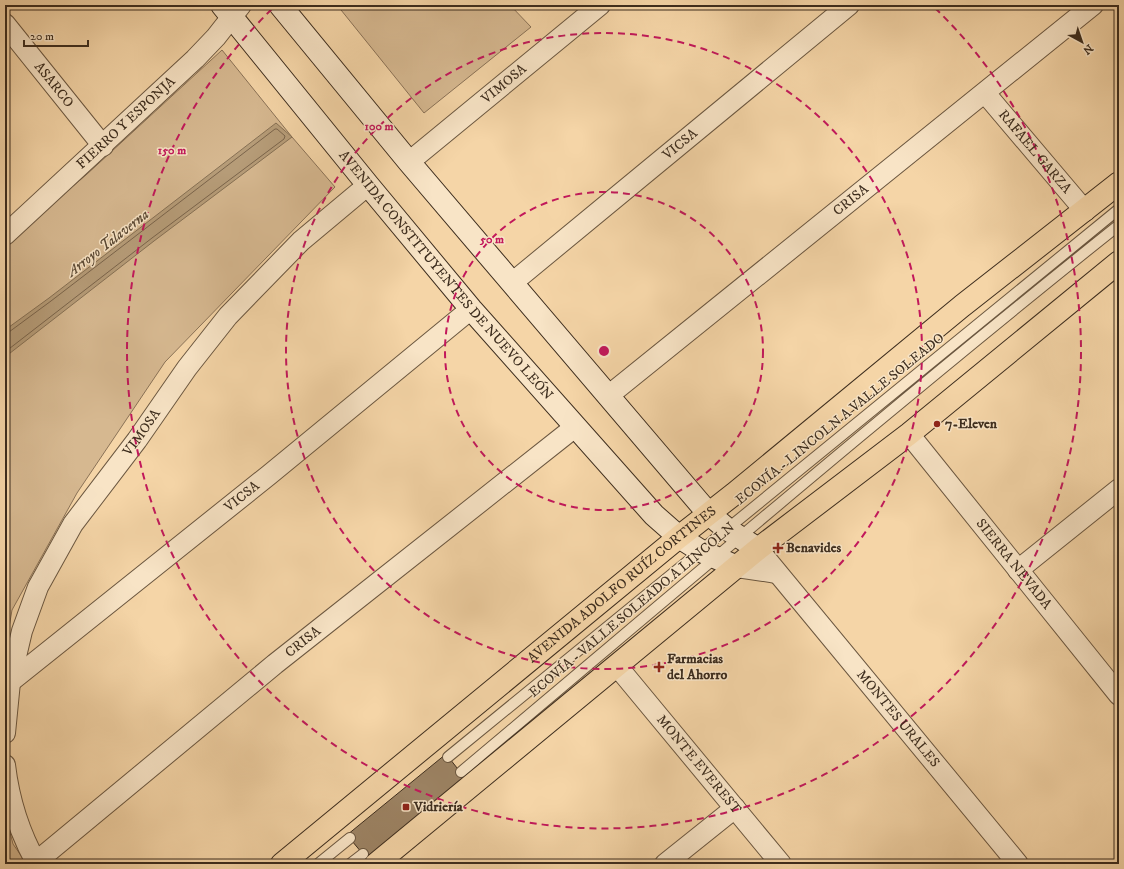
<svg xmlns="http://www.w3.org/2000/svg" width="1124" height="869" font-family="'IM FELL DW Pica',serif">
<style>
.green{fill:#d6b890;stroke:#8a7257}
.water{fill:#b69c78;stroke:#867054}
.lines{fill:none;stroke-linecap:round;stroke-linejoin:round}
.shore{stroke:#7a644b;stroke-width:1}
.building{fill:#9d8465;stroke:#3d2d1e}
.lane-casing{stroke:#6b5740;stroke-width:12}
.street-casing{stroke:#6b5740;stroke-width:22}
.secondary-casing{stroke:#3d2d1e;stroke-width:24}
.primary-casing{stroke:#3d2d1e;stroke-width:24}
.lane{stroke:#f8e4c6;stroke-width:10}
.street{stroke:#f8e4c6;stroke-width:20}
.secondary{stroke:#f8e4c6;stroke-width:22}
.primary{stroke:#f5d5a7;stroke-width:22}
.ring{fill:none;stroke:#c2185b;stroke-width:2;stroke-dasharray:7 5}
.poi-dot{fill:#8f2418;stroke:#f8e4c6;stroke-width:1.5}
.labels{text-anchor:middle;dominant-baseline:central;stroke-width:3;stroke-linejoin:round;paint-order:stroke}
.street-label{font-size:14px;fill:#3d2d1e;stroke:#f8e4c6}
.poi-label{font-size:14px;font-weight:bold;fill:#3d2d1e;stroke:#f8e4c6;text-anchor:start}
.water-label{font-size:15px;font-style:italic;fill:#5b4934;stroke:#f8e4c6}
.centre{fill:#c2185b;stroke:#f8e4c6;stroke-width:2}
.ring-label{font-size:12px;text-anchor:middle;font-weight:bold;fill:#c2185b;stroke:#f8e4c6;stroke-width:3;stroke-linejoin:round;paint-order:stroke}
</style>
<rect width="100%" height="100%" fill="#f5d5a7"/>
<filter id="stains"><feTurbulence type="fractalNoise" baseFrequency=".005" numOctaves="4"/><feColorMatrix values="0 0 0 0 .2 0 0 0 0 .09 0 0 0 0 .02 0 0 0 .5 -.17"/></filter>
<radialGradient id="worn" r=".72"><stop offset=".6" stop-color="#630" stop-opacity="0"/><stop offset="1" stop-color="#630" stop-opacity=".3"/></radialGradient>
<path class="green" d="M 337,5 L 510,5 L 531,27 L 424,113 Z
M 222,50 L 292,137 L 335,187 L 165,362 L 77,493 L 12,610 L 5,651 L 5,243 L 86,175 Z
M 5,813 L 13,844 L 27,864 L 5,864 Z"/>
<path class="water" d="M 276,123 L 292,137 L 154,241 L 5,357 L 5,330 L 49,298 Z"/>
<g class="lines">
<path class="shore" d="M 5,333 L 9,332 L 51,301 L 275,129 L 277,129 L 285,136 L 284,139 L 152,238 L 5,352"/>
</g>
<path class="building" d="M 446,754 L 465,778 L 367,859 L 347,835 Z"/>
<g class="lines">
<defs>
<path id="lane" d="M 448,757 L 1119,209
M 461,772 C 679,589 896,403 1119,225
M 318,864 L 350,838
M 350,864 L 363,854"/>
<g id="street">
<path id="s1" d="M 5,24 L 103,146"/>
<path id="s2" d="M 985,93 L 1085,211"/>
<path id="s3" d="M 409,162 L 600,5"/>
<path id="s4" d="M 5,235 L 195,59 L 216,37 L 241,5"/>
<path id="s5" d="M 512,283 L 849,5"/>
<path id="s6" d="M 608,396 L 1093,5"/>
<path id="s7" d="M 909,434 L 1119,695"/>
<path id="s8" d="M 758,549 L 1018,864"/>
<path d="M 737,567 L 777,573"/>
<path d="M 1018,570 L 1119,489"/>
<path id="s9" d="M 617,666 L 781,864"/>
<path id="s10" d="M 10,682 L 269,475 L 471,309"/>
<path id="s11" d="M 5,733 L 10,682 L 22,631 L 38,587 L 73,524 L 137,440 L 187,368 L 228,316 L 301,241 L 368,185"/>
<path d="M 5,765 C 9,799 20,834 37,864"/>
<path id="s12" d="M 36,862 L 275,664 L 575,427"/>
<path d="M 665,864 L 735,808"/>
</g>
<g id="secondary">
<path id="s13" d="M 222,5 L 368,185 L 471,309 L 654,515 L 679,537 L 701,551 L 737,567"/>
<path d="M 280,5 L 409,162 L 708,513 L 727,529 L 758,549"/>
</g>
<g id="primary">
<path id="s14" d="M 282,864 L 679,537 L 734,494 L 962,306 L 1119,183"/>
<path d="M 376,864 L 758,549 L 909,434 L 1119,262"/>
</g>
</defs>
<use href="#lane" class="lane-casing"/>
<use href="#street" class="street-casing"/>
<use href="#secondary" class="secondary-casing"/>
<use href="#primary" class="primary-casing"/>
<use href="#lane" class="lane"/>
<use href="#street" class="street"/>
<use href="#secondary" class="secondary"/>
<use href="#primary" class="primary"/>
</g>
<g class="ring">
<circle cx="604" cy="351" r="159"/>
<circle cx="604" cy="351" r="318"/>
<path d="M935 8A477 477 0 1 1 273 8"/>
</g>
<g class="poi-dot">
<circle cx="937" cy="424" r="4"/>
<path d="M776 542h4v4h4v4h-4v4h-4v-4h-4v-4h4z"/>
<path d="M657 661h4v4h4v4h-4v4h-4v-4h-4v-4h4z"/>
<rect x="402" y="803" width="8" height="8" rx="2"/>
</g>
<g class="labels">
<g class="street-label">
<text stroke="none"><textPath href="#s3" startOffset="123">VIMOSA</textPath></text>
<text stroke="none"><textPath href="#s1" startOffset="78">ASARCO</textPath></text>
<text stroke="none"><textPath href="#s4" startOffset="165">FIERRO Y ESPONJA</textPath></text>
<text stroke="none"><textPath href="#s5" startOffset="218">VICSA</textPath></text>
<text stroke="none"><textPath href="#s2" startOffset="77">RAFAEL GARZA</textPath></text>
<text stroke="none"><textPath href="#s6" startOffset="312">CRISA</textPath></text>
<text stroke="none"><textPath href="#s13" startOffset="351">AVENIDA CONSTITUYENTES DE NUEVO LEÓN</textPath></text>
<text transform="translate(840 419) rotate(-39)">ECOVÍA - LINCOLN A VALLE SOLEADO</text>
<text stroke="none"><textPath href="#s11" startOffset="337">VIMOSA</textPath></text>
<text stroke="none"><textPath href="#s10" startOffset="297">VICSA</textPath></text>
<text stroke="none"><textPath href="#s7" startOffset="167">SIERRA NEVADA</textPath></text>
<text stroke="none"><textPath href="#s14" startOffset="440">AVENIDA ADOLFO RUÍZ CORTINES</textPath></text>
<text transform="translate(632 610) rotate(-40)">ECOVÍA - VALLE SOLEADO A LINCOLN</text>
<text stroke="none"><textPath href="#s12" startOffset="346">CRISA</textPath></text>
<text stroke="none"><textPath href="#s8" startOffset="220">MONTES URALES</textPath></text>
<text stroke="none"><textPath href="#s9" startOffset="128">MONTE EVEREST</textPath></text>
</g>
<g class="poi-label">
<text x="945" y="424">7-Eleven</text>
<text x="786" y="548">Benavides</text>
<text x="667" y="659">Farmacias<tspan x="667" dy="16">del Ahorro</tspan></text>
<text x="414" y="807">Vidriería</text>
</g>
<g class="water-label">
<text transform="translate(108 243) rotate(-38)">Arroyo Talaverna</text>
</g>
</g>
<circle cx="604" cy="351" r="6" class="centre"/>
<g class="ring-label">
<text x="379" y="130">100 m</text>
<text x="172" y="154">150 m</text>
<text x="492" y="243">50 m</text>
</g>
<rect width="1124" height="869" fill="none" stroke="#f5d5a7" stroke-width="20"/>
<rect x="6" y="6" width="1112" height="857" fill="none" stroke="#3d2d1e" stroke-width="2"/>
<rect x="10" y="10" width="1104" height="849" fill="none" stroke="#3d2d1e"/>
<g transform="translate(1082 42) rotate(140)" stroke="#f8e4c6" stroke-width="3" paint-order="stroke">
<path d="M0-3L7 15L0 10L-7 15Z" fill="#3d2d1e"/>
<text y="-6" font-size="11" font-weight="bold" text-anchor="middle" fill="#3d2d1e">N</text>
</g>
<path d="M24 40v6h64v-6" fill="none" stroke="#3d2d1e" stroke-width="2"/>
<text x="30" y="40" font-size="12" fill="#3d2d1e" stroke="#f8e4c6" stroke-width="3" paint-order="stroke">20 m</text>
<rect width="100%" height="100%" filter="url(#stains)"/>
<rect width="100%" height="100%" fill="url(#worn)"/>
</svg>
